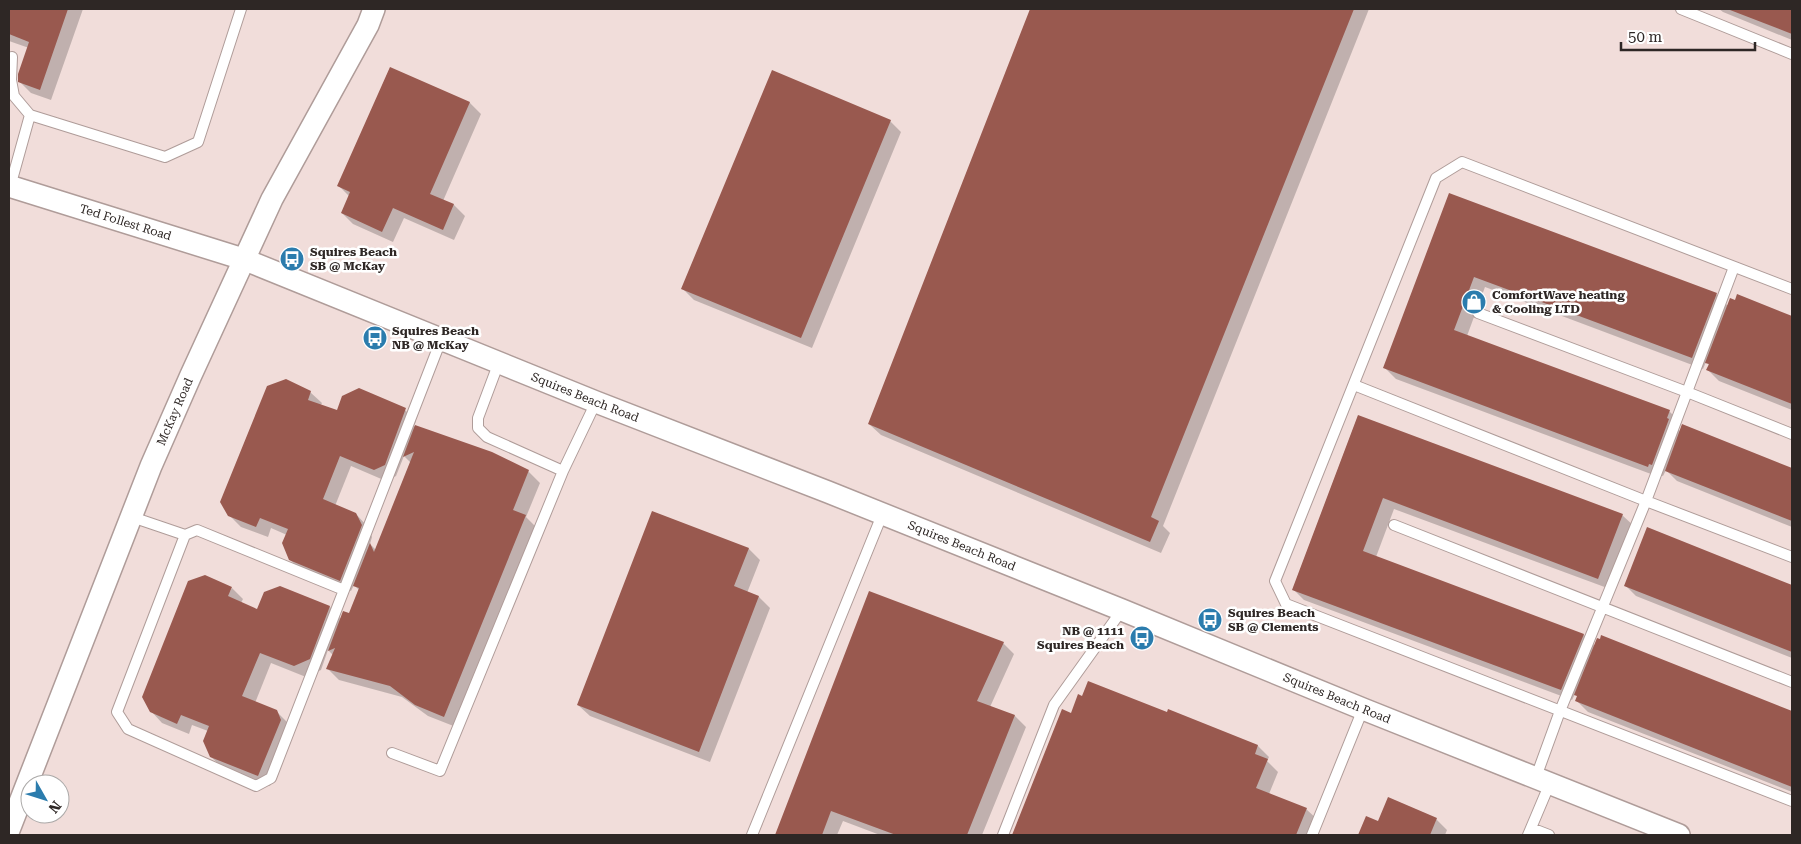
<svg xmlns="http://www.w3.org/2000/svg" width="1801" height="844" font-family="'Roboto Serif',serif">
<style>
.shadow{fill:#0003;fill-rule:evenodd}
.building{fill:#99594f}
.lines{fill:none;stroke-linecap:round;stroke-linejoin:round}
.service-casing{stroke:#af9c99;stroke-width:12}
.minor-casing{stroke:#af9c99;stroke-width:24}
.service{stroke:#fff;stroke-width:10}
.minor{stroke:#fff;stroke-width:21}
.labels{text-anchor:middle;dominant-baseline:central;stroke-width:5;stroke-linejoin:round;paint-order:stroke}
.street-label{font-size:12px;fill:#2e2725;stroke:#fff}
.poi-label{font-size:12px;font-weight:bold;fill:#2e2725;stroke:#fff;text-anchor:start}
</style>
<rect width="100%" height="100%" fill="#f1ddda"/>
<path class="shadow" d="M 9,9 L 83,9 L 51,100 L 31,93 L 20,82 L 29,48 L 9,41 Z
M 1032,9 L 1369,9 L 1163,526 L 1170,533 L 1161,553 L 881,435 L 869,424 Z
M 1719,9 L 1792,9 L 1792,40 L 1723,12 Z
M 390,68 L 470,103 L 481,114 L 443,201 L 454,205 L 465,216 L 454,240 L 404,218 L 393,242 L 353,224 L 342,213 L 349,196 L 339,186 Z
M 890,121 L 901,132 L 812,348 L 694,300 L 683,289 Z
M 1450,195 L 1716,294 L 1728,306 L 1736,301 L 1738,296 L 1792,317 L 1792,410 L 1719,381 L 1708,370 L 1710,366 L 1706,362 L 1703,369 L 1485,287 L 1467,336 L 1669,411 L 1680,422 L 1678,429 L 1681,432 L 1683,426 L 1792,469 L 1792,527 L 1677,481 L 1666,470 L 1663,476 L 1660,475 L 1659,477 L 1396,379 L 1385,368 Z
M 310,392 L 322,403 L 321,405 L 337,411 L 405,410 L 416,421 L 414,426 L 492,453 L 528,471 L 540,483 L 526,517 L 536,527 L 456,727 L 428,716 L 402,697 L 339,680 L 328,669 L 333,655 L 328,650 L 321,670 L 306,677 L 271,663 L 255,703 L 276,711 L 288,723 L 291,732 L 270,786 L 223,768 L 211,757 L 208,731 L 192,725 L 189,734 L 162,723 L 151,711 L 232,588 L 243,599 L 241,603 L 257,611 L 280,587 L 330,607 L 341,619 L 349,615 L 359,590 L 354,585 L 351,591 L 302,571 L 290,560 L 287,535 L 271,528 L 268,537 L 241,527 L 229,515 ZM 404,456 L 411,463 L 376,550 L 370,544 L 372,537 L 367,526 L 356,514 L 335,506 L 351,466 L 386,481 L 396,476 Z
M 1358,416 L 1622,515 L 1634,526 L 1610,589 L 1394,509 L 1376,557 L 1584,635 L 1595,646 L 1602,637 L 1792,712 L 1792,792 L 1588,712 L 1577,701 L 1578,697 L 1575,694 L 1572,700 L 1304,600 L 1293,589 Z
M 653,512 L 749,549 L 760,560 L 747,593 L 759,597 L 770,608 L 710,762 L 590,716 L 578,705 Z
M 1648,529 L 1792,586 L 1792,658 L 1636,596 L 1625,585 Z
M 1003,643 L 1014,654 L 990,707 L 1015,716 L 1026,727 L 982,835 L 880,835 L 843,821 L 837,835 L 780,835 L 778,832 Z
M 1062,711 L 1071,714 L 1168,714 L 1258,746 L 1269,757 L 1267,761 L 1278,772 L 1269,794 L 1306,809 L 1318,820 L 1312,835 L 1013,835 Z
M 1367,818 L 1378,823 L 1436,819 L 1447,830 L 1445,835 L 1360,835 Z"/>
<path class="building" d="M 9,9 L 68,9 L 40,90 L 18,82 L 18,74 L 29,42 L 9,34 Z
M 1030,9 L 1354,9 L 1151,517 L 1159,521 L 1150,542 L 868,424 Z
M 1730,9 L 1792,9 L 1792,34 L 1730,10 Z
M 390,67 L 470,102 L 430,194 L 454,204 L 443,230 L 393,208 L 382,232 L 341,213 L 350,192 L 337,186 Z
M 772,70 L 891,120 L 801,338 L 681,289 Z
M 1449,193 L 1717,293 L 1692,358 L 1474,277 L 1454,330 L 1670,410 L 1667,418 L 1669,419 L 1652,465 L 1649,464 L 1648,467 L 1383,368 Z
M 1737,294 L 1792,316 L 1792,404 L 1706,370 L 1709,364 L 1705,363 L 1730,298 L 1735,300 Z
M 286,379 L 311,391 L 308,400 L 337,410 L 342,396 L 359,388 L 406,408 L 385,465 L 374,470 L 340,456 L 323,499 L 356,513 L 362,525 L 340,581 L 289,560 L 282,543 L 288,529 L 260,518 L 256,527 L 228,516 L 220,502 L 267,386 Z
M 1358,415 L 1623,514 L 1598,579 L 1383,498 L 1363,551 L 1584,634 L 1561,690 L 1292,590 Z
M 1682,424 L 1792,468 L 1792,521 L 1665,471 Z
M 415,425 L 492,452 L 529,470 L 513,510 L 526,515 L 444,717 L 415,705 L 390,686 L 326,669 L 335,648 L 328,651 L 343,611 L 349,613 L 359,588 L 353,586 L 370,543 L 374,552 L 414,452 L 403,457 Z
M 652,511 L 749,548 L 734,586 L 759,596 L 699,752 L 577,705 Z
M 1647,527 L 1792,585 L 1792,652 L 1624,586 Z
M 205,575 L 232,587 L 228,596 L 257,609 L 264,592 L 280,586 L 330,606 L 310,659 L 294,666 L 260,653 L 242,696 L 277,710 L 281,720 L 258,776 L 210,757 L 203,741 L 209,726 L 181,715 L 177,724 L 150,712 L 142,697 L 188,581 Z
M 869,591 L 1004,642 L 977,701 L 1015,715 L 967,835 L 896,835 L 831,811 L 822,835 L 775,835 Z
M 1601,635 L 1792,711 L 1792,787 L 1575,701 L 1577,696 L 1574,695 L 1597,638 L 1600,639 Z
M 1088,681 L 1167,712 L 1168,709 L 1258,745 L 1255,754 L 1268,759 L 1256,788 L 1307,808 L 1296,835 L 1012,835 L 1062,709 L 1071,713 L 1078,694 L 1082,696 Z
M 1388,797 L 1437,818 L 1430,835 L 1358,835 L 1366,816 L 1378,821 Z"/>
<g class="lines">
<defs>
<path id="service" d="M 1681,9 L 1792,54
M 12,57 L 11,80 L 14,96 L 30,115
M 10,187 L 30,115 L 165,157 L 198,142 L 241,9
M 1792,289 L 1462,162 L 1436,178 L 1275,581 L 1286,604 L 1792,801
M 1478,313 L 1687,392 L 1792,434
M 499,362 L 478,418 L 478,428 L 487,437 L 563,471
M 1354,385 L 1646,501 L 1792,557
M 132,517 L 185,535 L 117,712 L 128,729 L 256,786 L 271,778 L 441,340
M 1394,525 L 1792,682
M 185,535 L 197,530 L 344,590
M 392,753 L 440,771 L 563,471 L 596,402
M 1536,777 L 1560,711 L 1646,501 L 1734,267
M 1531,828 L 1550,783
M 752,835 L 882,515
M 1003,835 L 1054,705 L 1122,610
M 1312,835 L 1363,709
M 1528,835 L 1531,828 L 1549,835"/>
<g id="minor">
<path id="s1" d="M 9,186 L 243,259 L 596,402 L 828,492 L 1122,610 L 1363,709 L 1679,835"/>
<path id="s2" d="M 9,830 L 151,466 L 191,375 L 272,199 L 368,25 L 374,9"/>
</g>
</defs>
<use href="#service" class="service-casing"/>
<use href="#minor" class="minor-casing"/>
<use href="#service" class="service"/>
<use href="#minor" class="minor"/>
</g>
<defs>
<symbol id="bus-disc" viewBox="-11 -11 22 22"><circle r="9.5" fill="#2b7cad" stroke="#fff"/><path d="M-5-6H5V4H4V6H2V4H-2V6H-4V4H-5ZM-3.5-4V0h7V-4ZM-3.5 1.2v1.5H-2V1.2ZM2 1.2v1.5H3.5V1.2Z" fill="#fff"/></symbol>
<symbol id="shop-disc" viewBox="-11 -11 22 22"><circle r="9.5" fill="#2b7cad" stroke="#fff"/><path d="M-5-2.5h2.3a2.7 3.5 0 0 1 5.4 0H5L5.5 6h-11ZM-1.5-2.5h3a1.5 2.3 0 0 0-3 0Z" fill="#fff"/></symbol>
</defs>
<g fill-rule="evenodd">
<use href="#bus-disc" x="278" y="245" width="28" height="28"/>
<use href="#shop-disc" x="1460" y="288" width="28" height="28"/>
<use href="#bus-disc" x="361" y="324" width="28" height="28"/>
<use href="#bus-disc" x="1196" y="606" width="28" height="28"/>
<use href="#bus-disc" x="1128" y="624" width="28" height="28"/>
</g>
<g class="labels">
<g class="street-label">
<text stroke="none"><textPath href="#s1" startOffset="122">Ted Follest Road</textPath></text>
<text stroke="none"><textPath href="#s1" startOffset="614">Squires Beach Road</textPath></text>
<text stroke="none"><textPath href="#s2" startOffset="450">McKay Road</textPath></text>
<text stroke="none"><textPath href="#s1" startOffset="1019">Squires Beach Road</textPath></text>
<text stroke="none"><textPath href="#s1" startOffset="1424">Squires Beach Road</textPath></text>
</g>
<g class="poi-label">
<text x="310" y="252">Squires Beach<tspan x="310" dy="14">SB @ McKay</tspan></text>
<text x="1492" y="295">ComfortWave heating<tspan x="1492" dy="14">&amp; Cooling LTD</tspan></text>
<text x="392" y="331">Squires Beach<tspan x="392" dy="14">NB @ McKay</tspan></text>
<text x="1228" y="613">Squires Beach<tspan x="1228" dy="14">SB @ Clements</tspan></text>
<text x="1124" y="631" text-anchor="end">NB @ 1111<tspan x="1124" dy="14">Squires Beach</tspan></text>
</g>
</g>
<rect width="1801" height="844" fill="none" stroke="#2e2725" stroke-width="20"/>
<g transform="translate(45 799) rotate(129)"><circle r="24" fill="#ffffff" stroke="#aba9a8"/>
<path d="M0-4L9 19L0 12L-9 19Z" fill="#2b7cad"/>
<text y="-8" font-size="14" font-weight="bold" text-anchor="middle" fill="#2e2725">N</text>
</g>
<path d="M1621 42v8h134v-8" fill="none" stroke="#2e2725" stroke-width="2.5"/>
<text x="1628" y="42" font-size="15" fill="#2e2725" stroke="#ffffff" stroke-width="4" paint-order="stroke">50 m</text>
</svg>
